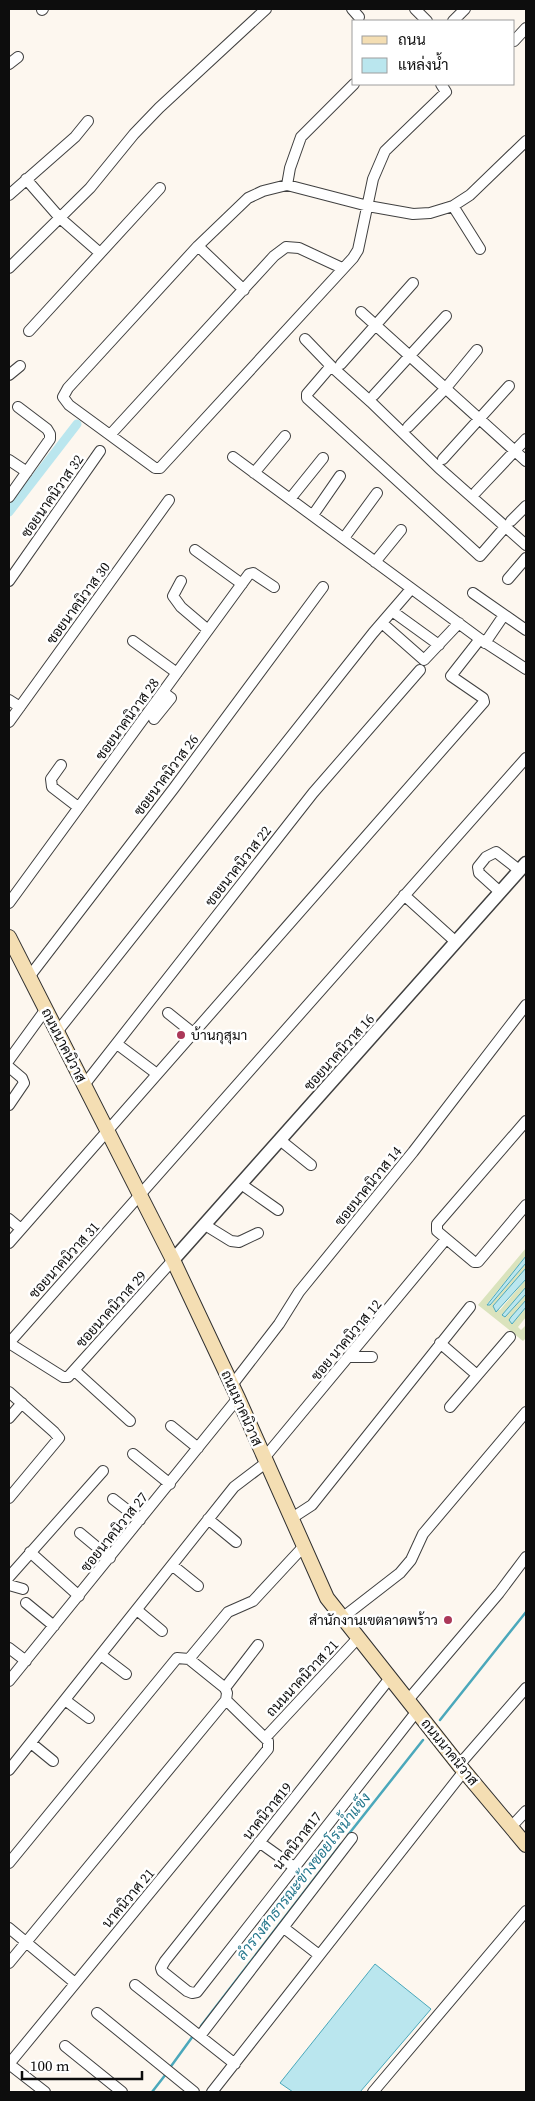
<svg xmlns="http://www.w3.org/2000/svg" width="535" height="2101" font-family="'Source Serif 4',Sarabun,serif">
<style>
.green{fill:#dae3bd}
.water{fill:#bae6ee;stroke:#4ba8bb}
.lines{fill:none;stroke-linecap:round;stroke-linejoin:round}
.stream{stroke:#4ba8bb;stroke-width:2.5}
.canal{stroke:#bae6ee;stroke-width:9}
.minor-casing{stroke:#404040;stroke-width:12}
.tertiary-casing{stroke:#404040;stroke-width:15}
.secondary-casing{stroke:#2f2f2f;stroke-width:16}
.minor{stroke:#fff;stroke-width:10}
.tertiary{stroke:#fff;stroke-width:12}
.secondary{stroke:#f4deb3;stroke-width:14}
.poi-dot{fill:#ab3758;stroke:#fff;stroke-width:2}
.labels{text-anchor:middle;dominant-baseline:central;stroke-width:5;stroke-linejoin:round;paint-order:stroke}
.street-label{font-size:14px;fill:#0d0d0d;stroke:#fff}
.poi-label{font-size:14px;fill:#0d0d0d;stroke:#fff;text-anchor:start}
.water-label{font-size:15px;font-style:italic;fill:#27798e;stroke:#fff}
</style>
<rect width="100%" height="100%" fill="#fdf7ef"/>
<path class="green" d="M 526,1248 L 526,1256 L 487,1304 L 490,1305 L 526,1263 L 526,1268 L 493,1306 L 500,1310 L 526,1279 L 526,1287 L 502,1315 L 505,1317 L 526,1294 L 526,1300 L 511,1317 L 512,1324 L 526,1307 L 526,1317 L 518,1327 L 521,1330 L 526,1325 L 526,1338 L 523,1341 L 478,1305 Z"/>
<path class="water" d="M 526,1256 L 526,1263 L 490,1305 L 487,1305 Z
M 526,1268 L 526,1279 L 496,1312 L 493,1306 Z
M 526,1287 L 526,1294 L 505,1317 L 502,1315 Z
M 526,1300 L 526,1307 L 512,1324 L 509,1320 L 511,1317 Z
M 375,1964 L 431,2009 L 360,2092 L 293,2092 L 280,2083 Z"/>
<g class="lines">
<path class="stream" d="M 440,1720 L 526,1612
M 348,1835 L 423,1740
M 201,2026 L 341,1844
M 169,2069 L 193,2036
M 152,2092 L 166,2074"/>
<path class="canal" d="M 9,512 L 77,424"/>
<defs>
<path id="minor" d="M 352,9 L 359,17
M 415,9 L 427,21
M 42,10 L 43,9
M 453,21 L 465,9
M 514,41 L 526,28
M 9,64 L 18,57
M 441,84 L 446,92 L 385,151 L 373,179 L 358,250 L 353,258 L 160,468 L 155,468 L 69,405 L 63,397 L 68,388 L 198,246 L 248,198 L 263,191 L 287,185 L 368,206 L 413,214 L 430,213 L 453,206 L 470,195 L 526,141
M 26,179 L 60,218 L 100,253
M 287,185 L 290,168 L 301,137 L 354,84
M 9,195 L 75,137 L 88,121
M 453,206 L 480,249
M 198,246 L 244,290
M 9,268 L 90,188 L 134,134 L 159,108 L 266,9
M 361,312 L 526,461
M 29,331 L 160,188
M 305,339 L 331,366
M 341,364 L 413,283
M 9,375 L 20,366
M 374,395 L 446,316
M 408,427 L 445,389 L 477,350
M 110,435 L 274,256 L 286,247 L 299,248 L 342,268
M 233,457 L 480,639 L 526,669
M 443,459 L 509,386
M 9,460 L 27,472
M 254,473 L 285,436
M 476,492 L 526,439
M 9,497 L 50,439 L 50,434 L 47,429 L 18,407
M 290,499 L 323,458
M 313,515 L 340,476
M 511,521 L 526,506
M 506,526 L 480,556 L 307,398 L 307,394 L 331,366 L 371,402 L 439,468 L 526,545
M 344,538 L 377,493
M 195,550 L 242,584
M 375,562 L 401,530
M 508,579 L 526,558
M 9,581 L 100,451
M 181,581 L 173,596 L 181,607 L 208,630
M 473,593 L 526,630
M 392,611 L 439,645
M 382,623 L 424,660 L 459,623
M 133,641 L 177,673
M 485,643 L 504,615
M 9,700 L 20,707
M 154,719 L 171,698 L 163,692
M 9,722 L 169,500
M 61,765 L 51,779 L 52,787 L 78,807
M 500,892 L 479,873 L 478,867 L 486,857 L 496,852 L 519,870
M 404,895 L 456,942
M 9,903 L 249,574 L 253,573 L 274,587
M 29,977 L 174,788 L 323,587
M 168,1013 L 193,1033
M 57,1032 L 373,633 L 411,589
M 117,1044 L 157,1074
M 9,1060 L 46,1009
M 9,1067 L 22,1078 L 24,1083 L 9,1105
M 84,1085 L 313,793 L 420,670
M 526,1121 L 437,1224 L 437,1231 L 474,1262 L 478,1262 L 526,1205
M 280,1140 L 311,1165
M 241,1184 L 278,1210
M 9,1219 L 21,1229
M 205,1225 L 231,1241 L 239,1242 L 258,1233
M 9,1243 L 484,702 L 483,698 L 451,676 L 480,639
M 9,1343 L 526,758
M 9,1343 L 63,1377 L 68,1377 L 173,1260
M 440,1343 L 477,1375
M 349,1357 L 372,1357
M 75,1371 L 130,1421
M 232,1385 L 279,1324 L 299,1292 L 413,1152 L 526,1005
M 9,1392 L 54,1432 L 59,1438 L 9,1498
M 450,1407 L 510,1337
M 9,1418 L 22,1403
M 171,1426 L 198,1448
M 133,1454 L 170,1484
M 265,1457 L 446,1239
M 113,1499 L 140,1520
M 292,1518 L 312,1505 L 470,1307
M 208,1519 L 236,1542
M 80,1533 L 110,1558
M 30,1552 L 79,1596
M 172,1565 L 198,1586
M 9,1577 L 103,1471
M 9,1585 L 23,1589
M 26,1603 L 54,1626
M 137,1610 L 162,1631
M 342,1618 L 400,1573 L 411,1560 L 423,1534 L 526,1412
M 9,1648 L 26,1661
M 101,1655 L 126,1674
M 189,1659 L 228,1612 L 253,1601 L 304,1546
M 390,1678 L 165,1961 L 161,1968 L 162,1971 L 187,1991 L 192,1993 L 197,1992 L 417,1711
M 9,1681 L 238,1398
M 225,1688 L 258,1645
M 65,1700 L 89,1718
M 408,1700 L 499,1593 L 526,1557
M 266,1737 L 358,1638
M 31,1743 L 53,1761
M 459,1765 L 526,1688
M 9,1770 L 234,1487 L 267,1462
M 511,1827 L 526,1811
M 259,1842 L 294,1867
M 9,1863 L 177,1658 L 189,1659 L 225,1688 L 227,1693 L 226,1700 L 268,1741 L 268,1749 L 9,2064
M 9,1928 L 75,1983
M 284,1928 L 319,1955
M 9,1963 L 226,1700
M 135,1985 L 235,2064
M 97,2013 L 194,2092
M 200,2036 L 352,1838
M 65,2046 L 122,2092
M 9,2064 L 45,2092
M 212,2092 L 464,1771
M 373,2092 L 526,1911"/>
<path id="tertiary" d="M 173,1260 L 526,863"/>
<path id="secondary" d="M 9,937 L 173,1260 L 238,1398 L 327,1598 L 459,1765 L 526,1845"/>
</defs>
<use href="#minor" class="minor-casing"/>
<use href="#tertiary" class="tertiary-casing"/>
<use href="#secondary" class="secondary-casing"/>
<use href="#minor" class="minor"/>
<use href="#tertiary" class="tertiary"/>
<use href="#secondary" class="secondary"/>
</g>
<g class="poi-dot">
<circle cx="181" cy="1035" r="5"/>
<circle cx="448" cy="1620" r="5"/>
</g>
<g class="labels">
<g class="street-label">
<text transform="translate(52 496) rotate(-55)">ซอยนาคนิวาส 32</text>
<text transform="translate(78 603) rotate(-54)">ซอยนาคนิวาส 30</text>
<text transform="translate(127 719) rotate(-54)">ซอยนาคนิวาส 28</text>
<text transform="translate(166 775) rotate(-53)">ซอยนาคนิวาส 26</text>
<text transform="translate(238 866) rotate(-52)">ซอยนาคนิวาส 22</text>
<text transform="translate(64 1045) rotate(63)">ถนนนาคนิวาส</text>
<text transform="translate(339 1052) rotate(-48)">ซอยนาคนิวาส 16</text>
<text transform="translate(368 1186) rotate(-51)">ซอยนาคนิวาส 14</text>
<text transform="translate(64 1260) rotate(-48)">ซอยนาคนิวาส 31</text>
<text transform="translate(111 1309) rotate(-48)">ซอยนาคนิวาส 29</text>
<text transform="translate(346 1340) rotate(-50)">ซอย นาคนิวาส 12</text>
<text transform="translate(242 1408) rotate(66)">ถนนนาคนิวาส</text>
<text transform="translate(114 1532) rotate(-51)">ซอยนาคนิวาส 27</text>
<text transform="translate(302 1678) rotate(-47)">ถนนนาคนิวาส 21</text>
<text transform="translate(450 1752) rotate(51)">ถนนนาคนิวาส</text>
<text transform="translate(267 1811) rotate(-51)">นาคนิวาส19</text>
<text transform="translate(297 1841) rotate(-52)">นาคนิวาส17</text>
<text transform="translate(128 1898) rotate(-50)">นาคนิวาศ 21</text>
</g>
<g class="poi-label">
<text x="191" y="1035">บ้านกุสุมา</text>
<text x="438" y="1620" text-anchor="end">สำนักงานเขตลาดพร้าว</text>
</g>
<g class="water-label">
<text transform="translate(303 1876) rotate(-52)">ลำรางสาธารณะข้างซอยโรงน้ำแข็ง</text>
</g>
</g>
<rect width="535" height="2101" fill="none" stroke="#0d0d0d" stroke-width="20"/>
<rect x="352" y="20" width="162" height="65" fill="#ffffff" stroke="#9e9e9e"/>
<rect x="362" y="36" width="25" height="8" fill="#f4deb3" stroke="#9e9e9e"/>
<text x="398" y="45" font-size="15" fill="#0d0d0d">ถนน</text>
<rect x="362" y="58" width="25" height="15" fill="#bae6ee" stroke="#9e9e9e"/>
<text x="398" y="70" font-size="15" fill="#0d0d0d">แหล่งน้ำ</text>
<path d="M22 2071v8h120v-8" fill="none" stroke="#0d0d0d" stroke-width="2.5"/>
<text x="30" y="2071" font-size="15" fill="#0d0d0d" stroke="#ffffff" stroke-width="4" paint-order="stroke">100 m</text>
</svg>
